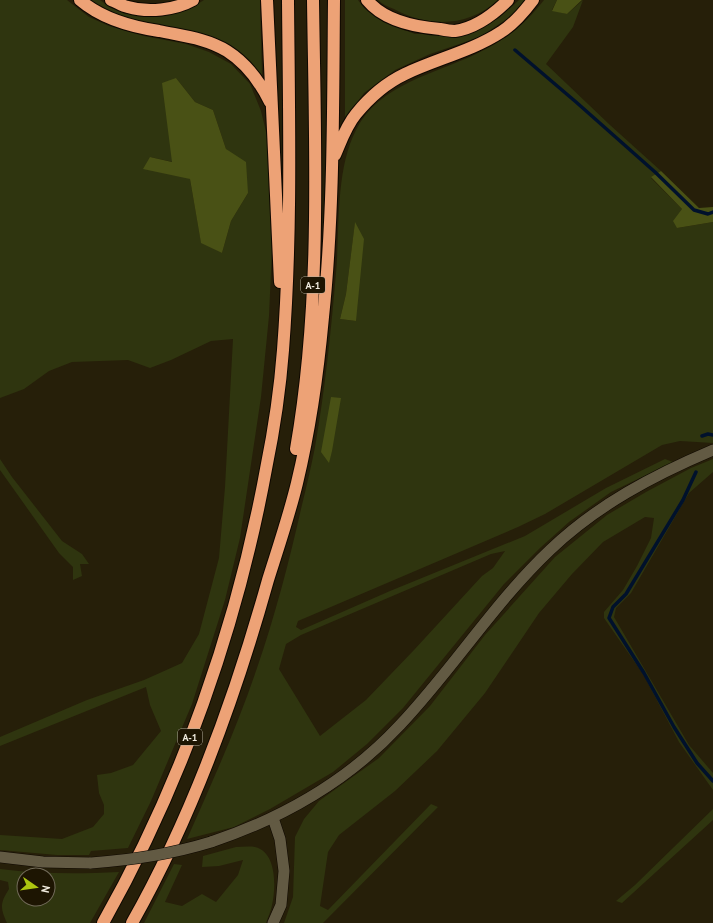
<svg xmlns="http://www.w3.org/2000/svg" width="713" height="923" font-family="'PT Sans',sans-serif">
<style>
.green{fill:#2f350f;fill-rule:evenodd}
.forest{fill:#495115}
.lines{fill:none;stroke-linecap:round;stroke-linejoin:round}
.stream{stroke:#00112c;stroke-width:3.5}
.minor-casing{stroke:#0f0800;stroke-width:12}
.tertiary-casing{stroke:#0f0800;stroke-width:12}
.motorway-casing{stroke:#0f0800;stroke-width:14}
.minor{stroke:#625a43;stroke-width:11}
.tertiary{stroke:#625a43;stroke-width:11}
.motorway{stroke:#eda276;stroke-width:12}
.tertiary-bridge-casing{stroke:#0f0800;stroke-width:12;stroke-linecap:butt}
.tertiary-bridge{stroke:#625a43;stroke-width:11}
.labels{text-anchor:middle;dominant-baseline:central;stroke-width:4;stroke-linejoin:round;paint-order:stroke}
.shield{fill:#1d1502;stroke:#b1ac9d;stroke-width:1}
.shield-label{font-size:10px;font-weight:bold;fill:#f1ecdf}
</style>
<rect width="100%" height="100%" fill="#261f09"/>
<path class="green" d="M 0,0 L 67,0 L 89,17 L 109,26 L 144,36 L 186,44 L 209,52 L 231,64 L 250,84 L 261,111 L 267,136 L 272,249 L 269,316 L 261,397 L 240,538 L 225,600 L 192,704 L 151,801 L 128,848 L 91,851 L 89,855 L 57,855 L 0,850 L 0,835 L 62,839 L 93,827 L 104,814 L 104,805 L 99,793 L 97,775 L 111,773 L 133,765 L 161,731 L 150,705 L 146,687 L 0,746 L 0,737 L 87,700 L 144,680 L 182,663 L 199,634 L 219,558 L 225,487 L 233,339 L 211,341 L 171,360 L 150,368 L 128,360 L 72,362 L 49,371 L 24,389 L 0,398 ZM 176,78 L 195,102 L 213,110 L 226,149 L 248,193 L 231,221 L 222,253 L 201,242 L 190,179 L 150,157 L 173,162 Z
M 86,0 L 100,0 L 111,8 L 136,15 L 156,17 L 175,12 L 196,5 L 204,0 L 260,0 L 262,75 L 242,57 L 124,19 Z
M 345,0 L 358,0 L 364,8 L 384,22 L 415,34 L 447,34 L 476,30 L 499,18 L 519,0 L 526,0 L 511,16 L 480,37 L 430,54 L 395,70 L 364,93 L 345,118 Z
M 378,0 L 498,0 C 469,27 428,28 394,9 C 388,7 382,4 378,0 Z
M 544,0 L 557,0 L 552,10 L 567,14 L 583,0 L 573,27 L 546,64 L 610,125 L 661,171 L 651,178 L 682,209 L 677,228 L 713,222 L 713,443 L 680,441 L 662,445 L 545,514 L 518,527 L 298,621 L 296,627 L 301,630 L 390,591 L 525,536 L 606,488 L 665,459 L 673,462 L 611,492 L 569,522 L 540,548 L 504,584 L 403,708 L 367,744 L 333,772 L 270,809 L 234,827 L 187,839 C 212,783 237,727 257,668 C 275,616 289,562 301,509 C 306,488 311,468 315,447 C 325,390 331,331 336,273 C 340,229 335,171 356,130 C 379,84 435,74 476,54 C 505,40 525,25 544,0 ZM 355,223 L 356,321 L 340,319 L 346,294 ZM 505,551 L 493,568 L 482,576 L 414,650 L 366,700 L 320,736 L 279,669 L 286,644 L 301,635 L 491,554 Z
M 0,459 L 12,477 L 62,541 L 82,554 L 89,564 L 80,564 L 82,576 L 73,580 L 73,567 L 59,553 L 0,470 Z
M 713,459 L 713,472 L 689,493 L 631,593 L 616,608 L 614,617 L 689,745 L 713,773 L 713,790 L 679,742 L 643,674 L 604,618 L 604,612 L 623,590 L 637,566 L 651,538 L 654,518 L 645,517 L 603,542 L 572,574 L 539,613 L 485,693 L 437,751 L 395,791 L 339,835 L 328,852 L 320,906 L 328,910 L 431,804 L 438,807 L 323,923 L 284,923 L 293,897 L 295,837 L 304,819 L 319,801 L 379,758 L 430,706 L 485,635 L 555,557 L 607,515 L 646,492 L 691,468 Z
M 713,809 L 713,820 L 622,903 L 616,901 L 635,885 Z
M 236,847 C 242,847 249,846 255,847 C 277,852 276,888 272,905 C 271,911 268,917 266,923 L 144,923 L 174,864 L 182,865 L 165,902 L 182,906 L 202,894 L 216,902 L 238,875 L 243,860 L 219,866 L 202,867 L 203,856 Z
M 0,869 C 41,874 77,874 119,872 L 90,923 L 7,923 C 0,908 0,903 9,889 L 8,882 L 0,880 ZM 24,875 L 48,875 L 48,899 L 24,899 Z"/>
<path class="forest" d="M 557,0 L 582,0 L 567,14 L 552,11 Z
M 176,78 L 195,102 L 213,110 L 226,149 L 246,162 L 248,193 L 231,221 L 222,253 L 201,243 L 190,179 L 143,169 L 150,157 L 172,162 L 162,83 Z
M 661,171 L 699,208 L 713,207 L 713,222 L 677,228 L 673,221 L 682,209 L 651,177 Z
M 355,222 L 364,239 L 356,321 L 340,319 L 346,294 Z
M 331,397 L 341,398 L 332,451 L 329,463 L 321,452 Z"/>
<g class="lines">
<path class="stream" d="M 515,50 L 576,102 L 655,172 L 694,210 L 708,214 L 713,212
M 702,436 L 708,434 L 713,435
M 696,472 L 683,500 L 626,594 L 613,607 L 609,618 L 644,673 L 674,727 L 697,763 L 713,781"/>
<defs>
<path id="minor" d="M 273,923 L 281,905 L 284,871 L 280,839 L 273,818"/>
<path id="tertiary" d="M 211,842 C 283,818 348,781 400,725 C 453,669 494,603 550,550 C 597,505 654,475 713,450
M 0,857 L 43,862 L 91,863"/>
<path id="motorway" d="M 80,0 C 102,19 132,27 159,31 C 182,36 206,38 227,51 C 246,63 260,82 270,102
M 111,0 C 117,2 122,6 128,7 C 148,13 175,10 193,0
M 267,0 L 280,282
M 367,0 C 384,21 415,27 440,29 C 445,30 451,31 455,31 C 476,28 494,14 508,0
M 335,155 C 341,141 346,126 356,114 C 369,98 386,83 405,74 C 436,59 472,51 501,32 C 514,24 524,12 533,0
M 296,449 C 322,301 315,149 313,0
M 103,923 C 182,783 237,627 266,469 C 274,430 280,390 283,350 C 292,234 289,117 288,0
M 132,923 C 193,815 235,698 268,580 C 278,548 289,516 297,483 C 310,429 318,372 323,317 C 334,212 333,106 334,0"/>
</defs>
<use href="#minor" class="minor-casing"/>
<use href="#tertiary" class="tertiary-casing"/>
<use href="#motorway" class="motorway-casing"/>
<use href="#minor" class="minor"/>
<use href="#tertiary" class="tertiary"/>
<use href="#motorway" class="motorway"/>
<defs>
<path id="tertiary-bridge" d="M 91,863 C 132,860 172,854 211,842"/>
</defs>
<use href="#tertiary-bridge" class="tertiary-bridge-casing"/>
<use href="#tertiary-bridge" class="tertiary-bridge"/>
</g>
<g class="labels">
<g class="shield">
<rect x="301" y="277" width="24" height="16" rx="3"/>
<rect x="178" y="729" width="24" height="16" rx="3"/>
</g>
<g class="shield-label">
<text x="313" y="285">A-1</text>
<text x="190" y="737">A-1</text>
</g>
</g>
<g transform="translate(36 887) rotate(103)"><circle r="19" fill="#1d1502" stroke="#726b5a"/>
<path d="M0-3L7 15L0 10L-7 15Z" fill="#adc610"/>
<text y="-6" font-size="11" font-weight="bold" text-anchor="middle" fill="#f1ecdf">N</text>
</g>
</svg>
